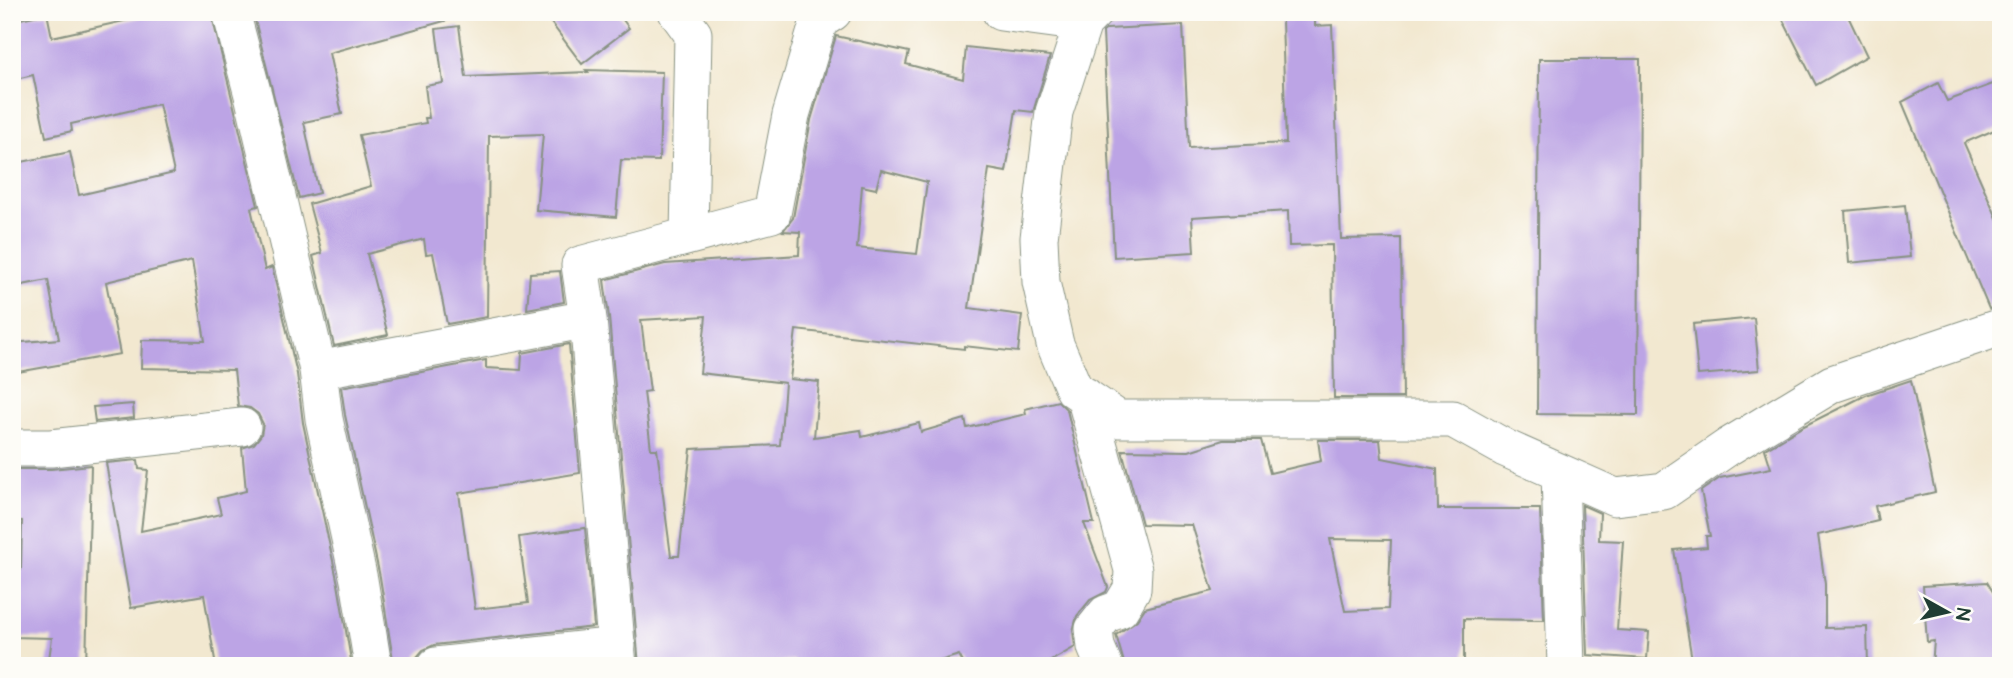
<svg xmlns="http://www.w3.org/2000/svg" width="2013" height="678" font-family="'Architects Daughter',sans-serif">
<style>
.building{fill:#bca4e5;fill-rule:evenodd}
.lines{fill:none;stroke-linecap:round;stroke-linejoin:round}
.street-casing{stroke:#889282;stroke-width:39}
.street{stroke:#fff;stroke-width:37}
</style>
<rect width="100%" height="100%" fill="#fdfcf7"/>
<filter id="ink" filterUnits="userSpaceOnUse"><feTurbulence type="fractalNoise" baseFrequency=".0143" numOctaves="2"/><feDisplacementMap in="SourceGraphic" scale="14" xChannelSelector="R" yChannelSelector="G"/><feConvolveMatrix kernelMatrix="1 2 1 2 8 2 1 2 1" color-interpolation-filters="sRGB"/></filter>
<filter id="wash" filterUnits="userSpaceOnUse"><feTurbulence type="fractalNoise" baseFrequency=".00686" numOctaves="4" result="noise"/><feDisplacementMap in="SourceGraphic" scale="28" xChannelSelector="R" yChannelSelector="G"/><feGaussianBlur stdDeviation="1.57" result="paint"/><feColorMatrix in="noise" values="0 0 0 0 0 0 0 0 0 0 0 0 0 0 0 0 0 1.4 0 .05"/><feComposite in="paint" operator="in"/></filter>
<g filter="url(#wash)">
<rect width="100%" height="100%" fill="#f2e8d0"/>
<g id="blocks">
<path class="building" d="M 141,12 L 211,12 L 258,206 L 251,208 L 265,270 L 272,267 L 297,374 L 303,423 L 338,584 L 352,666 L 216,666 L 204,595 L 131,608 L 106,463 L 138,460 L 139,469 L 148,470 L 141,531 L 221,514 L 217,498 L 246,491 L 242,448 L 254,444 L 261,435 L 263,424 L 258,414 L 250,408 L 238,406 L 234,370 L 141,368 L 142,340 L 205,341 L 192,261 L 106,282 L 120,354 L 12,373 L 12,343 L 59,339 L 48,280 L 12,287 L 12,164 L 70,152 L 79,195 L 174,173 L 159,104 L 71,124 L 72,131 L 46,137 L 33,75 L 12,80 L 12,21 L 47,13 L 52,37 L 142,17 Z
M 253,12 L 447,12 L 448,20 L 329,53 L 342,114 L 304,122 L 319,193 L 299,198 Z
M 543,12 L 617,12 L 629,28 L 582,64 Z
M 1779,12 L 1846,12 L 1867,56 L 1816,85 Z
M 1315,19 L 1315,26 L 1332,25 L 1341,239 L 1401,238 L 1403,398 L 1334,398 L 1332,245 L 1289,246 L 1288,211 L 1192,217 L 1194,252 L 1114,257 L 1103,32 L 1107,29 L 1183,25 L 1189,148 L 1286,143 L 1282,20 Z
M 459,26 L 466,77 L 588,72 L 586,70 L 662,72 L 659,161 L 621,160 L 616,217 L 536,210 L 543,134 L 489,136 L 487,317 L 447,324 L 433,253 L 426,254 L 424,239 L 367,254 L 388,335 L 334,346 L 313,256 L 322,253 L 309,204 L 371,186 L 359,135 L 426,123 L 425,118 L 429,118 L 425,86 L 443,83 L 436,29 Z
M 836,36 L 909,52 L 906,64 L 963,79 L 966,47 L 1050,56 L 1033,112 L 1016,110 L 1006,172 L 989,169 L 969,308 L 1022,315 L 1018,352 L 964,346 L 964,349 L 796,330 L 790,379 L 819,382 L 814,437 L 861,430 L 862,437 L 919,423 L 921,432 L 965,419 L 967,428 L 1026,414 L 1025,409 L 1058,401 L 1067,410 L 1094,523 L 1084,523 L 1108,587 L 1106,592 L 1090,600 L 1077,616 L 1073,631 L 1075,647 L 1042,666 L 965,666 L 959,655 L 924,666 L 795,666 L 794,660 L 744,666 L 639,666 L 609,317 L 604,280 L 665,264 L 799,255 L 800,232 L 783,231 L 793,218 L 811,120 ZM 881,170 L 927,182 L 917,254 L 857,248 L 862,186 L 876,189 ZM 706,316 L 700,373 L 785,383 L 780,445 L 691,449 L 679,556 L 671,556 L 657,449 L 651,449 L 644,392 L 650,391 L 641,320 Z
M 1539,59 L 1640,59 L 1638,415 L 1537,414 Z
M 2001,81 L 2001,127 L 1964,143 L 2001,227 L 2001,307 L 1989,309 L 1902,102 L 1938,83 L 1947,101 Z
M 1905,205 L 1910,257 L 1849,263 L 1845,211 Z
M 560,271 L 564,302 L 527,309 L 530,273 Z
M 1754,318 L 1759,370 L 1698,375 L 1693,324 Z
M 569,344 L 580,473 L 459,493 L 475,609 L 528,603 L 519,537 L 585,528 L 594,627 L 434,645 L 423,650 L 417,657 L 415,665 L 394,666 L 380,577 L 345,415 L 341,387 L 486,360 L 486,368 L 521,370 L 522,353 Z
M 1911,380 L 1935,492 L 1875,506 L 1878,521 L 1818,535 L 1825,584 L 1825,628 L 1867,627 L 1868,666 L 1832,666 L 1832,659 L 1769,666 L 1693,666 L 1674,550 L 1707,547 L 1706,536 L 1710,536 L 1701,491 L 1720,478 L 1771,468 L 1765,449 L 1802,427 L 1866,395 Z
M 133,404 L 134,418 L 95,422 L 93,407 Z
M 1223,440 L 1261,440 L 1270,473 L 1321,461 L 1318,440 L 1380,440 L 1382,458 L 1437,469 L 1438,509 L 1540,509 L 1544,620 L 1464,619 L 1464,666 L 1125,666 L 1116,635 L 1137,620 L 1145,608 L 1213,591 L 1192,525 L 1142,524 L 1122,450 L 1189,451 ZM 1330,539 L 1391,540 L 1388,609 L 1345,611 Z
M 91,465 L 86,666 L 48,666 L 52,638 L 12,637 L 12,570 L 21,570 L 22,521 L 12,520 L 12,469 L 51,469 Z
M 1582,505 L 1600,513 L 1599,540 L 1623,541 L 1617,630 L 1649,632 L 1647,659 L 1587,655 Z
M 1987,582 L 2001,605 L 2001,666 L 1932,666 L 1934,641 L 1927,642 L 1923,586 Z"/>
</g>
</g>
<g filter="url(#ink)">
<use href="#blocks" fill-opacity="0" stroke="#889282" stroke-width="2"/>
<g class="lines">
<defs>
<path id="street" d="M 231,12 L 254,99 L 318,370 L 324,419 L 359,580 L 373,666
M 677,12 L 693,34 L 689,236
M 1001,12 L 1083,23
M 1094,12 L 1083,23 L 1054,112 L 1039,238 L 1041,282 L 1055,344 L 1074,389 L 1118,419 L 1453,419 L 1505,448 L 1615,497 L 1664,491 L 1728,447 L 1832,384 L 2001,327
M 318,370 L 588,319
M 1085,396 L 1133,570 L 1132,589 L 1120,609 L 1106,614 L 1094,629 L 1096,647 L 1104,666
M 12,448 L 51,448 L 242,427
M 1560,474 L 1566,666
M 436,666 L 617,646
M 618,666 L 588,319 L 580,265 L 772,214 L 791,115 L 819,21 L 833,12"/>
</defs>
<use href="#street" class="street-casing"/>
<use href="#street" class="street"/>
</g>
</g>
<rect width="2013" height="678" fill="none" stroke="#fdfcf7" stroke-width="42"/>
<g transform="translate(1947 612) rotate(98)" stroke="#fdfcf7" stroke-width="5" paint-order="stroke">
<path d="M0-5L12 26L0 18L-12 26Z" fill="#1f3d34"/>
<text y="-10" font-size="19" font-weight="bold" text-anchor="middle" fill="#1f3d34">N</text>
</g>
</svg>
